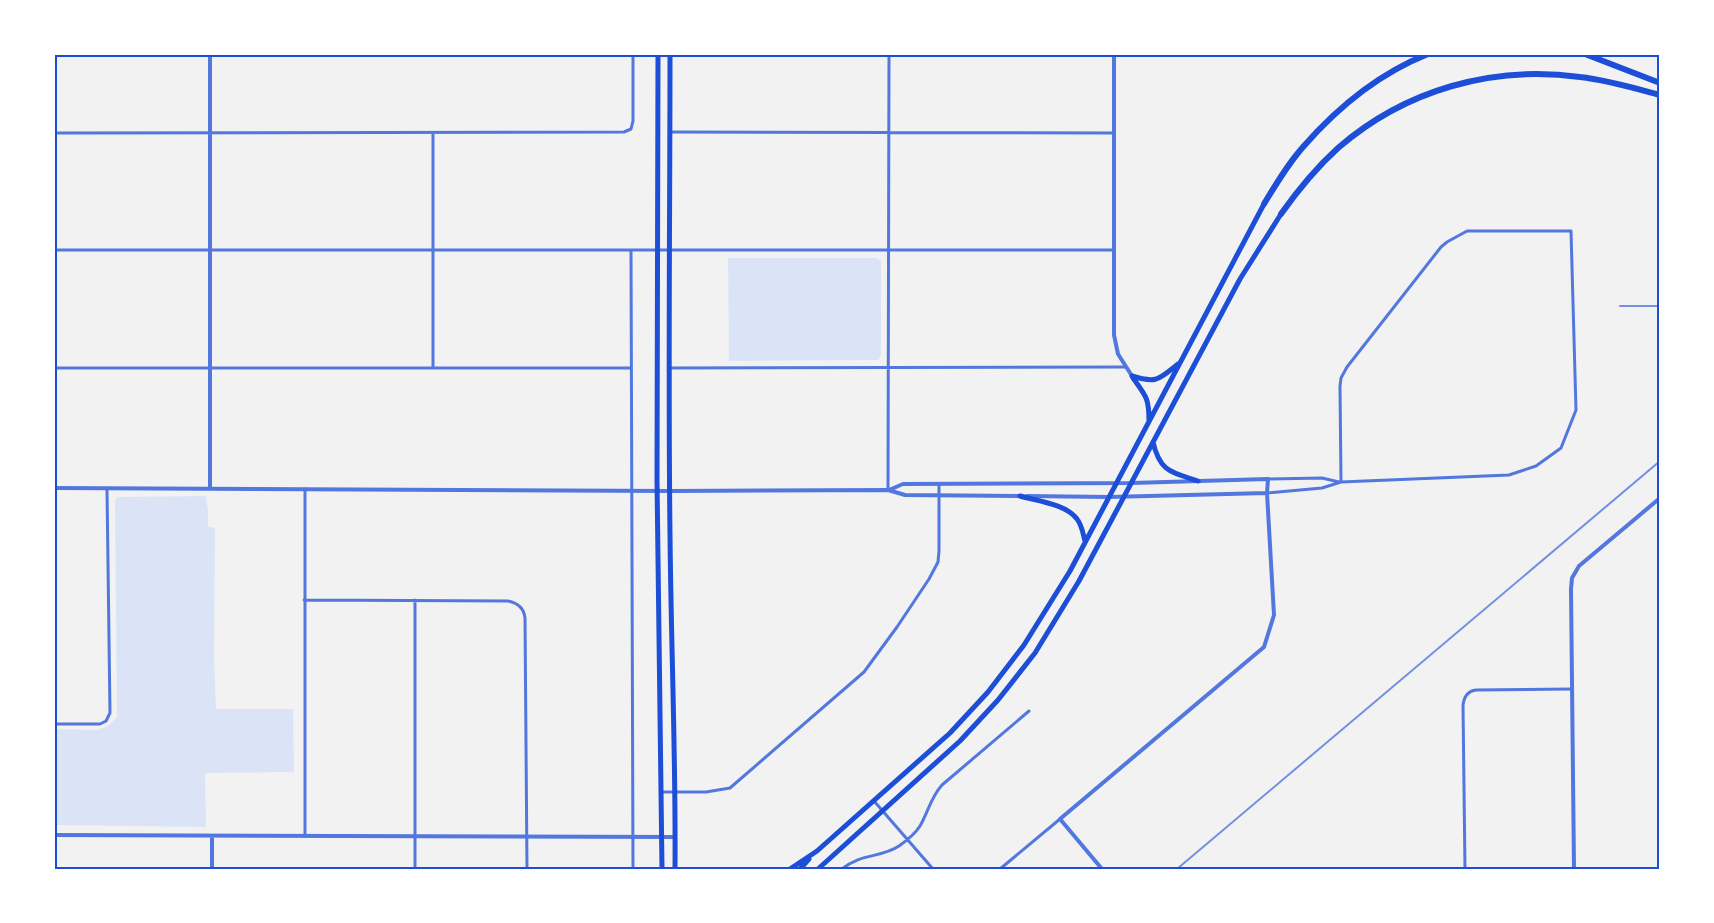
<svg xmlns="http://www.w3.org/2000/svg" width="1714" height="923" font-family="Manrope,sans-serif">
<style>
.green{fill:#dbe4f7}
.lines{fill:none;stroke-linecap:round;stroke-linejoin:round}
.minor{stroke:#5277de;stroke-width:3}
.tertiary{stroke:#5277de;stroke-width:4}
.primary{stroke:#1d4ed8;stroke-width:5}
.motorway{stroke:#1d4ed8;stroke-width:6}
.rail{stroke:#7290e2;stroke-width:2}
.neatline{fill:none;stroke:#1d4ed8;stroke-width:2}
</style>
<rect width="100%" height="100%" fill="#f2f2f2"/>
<path class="green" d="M 728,258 L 877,258 L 881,261 L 881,355 L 878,360 L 729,361 Z
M 206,496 L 208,511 L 208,527 L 215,528 L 214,656 L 216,709 L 293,709 L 294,772 L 205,773 L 206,827 L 56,825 L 54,729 L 98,730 L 108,726 L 117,717 L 115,500 L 118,497 Z"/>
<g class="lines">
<path class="minor" d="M 670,132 L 1114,133
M 54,133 L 624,132 L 631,129 L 633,121 L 633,54
M 433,133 L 433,368
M 54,250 L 1114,250
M 631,250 L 633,869
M 54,368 L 631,368
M 670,368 L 1125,367
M 1268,479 L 1322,478 L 1339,482
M 888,490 L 889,54
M 1267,493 L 1322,488 L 1341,482 L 1509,475 L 1536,466 L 1561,448 L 1576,410 L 1571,231 L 1467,231 L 1447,242 L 1441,247 L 1347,367 L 1341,378 L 1340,386 L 1341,482
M 304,600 L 508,601 C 518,603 524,608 525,618 L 527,869
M 415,600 L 415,869
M 54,724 L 100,724 L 106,721 L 110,713 L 107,489
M 662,792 L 706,792 L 730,788 L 864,672 L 897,627 L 929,579 L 938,562 L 939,551 L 939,484
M 874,801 L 933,869
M 305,836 L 305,489
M 842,869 C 861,853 881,858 899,846 C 906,841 915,834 920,826 C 928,812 931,797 942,785 L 1029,711
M 1000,869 L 1060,819
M 1465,869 L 1463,705 C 1464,697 1468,691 1476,690 L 1572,689"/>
<path class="tertiary" d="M 1114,54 L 1114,335 L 1118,354 L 1132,376
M 54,488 L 670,491 L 888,490 L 905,495 L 1020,496
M 210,489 L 210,54
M 889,490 L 903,484 L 1132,483 L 1268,479 L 1267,493 L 1274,615 L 1264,647 L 1060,819 L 1102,869
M 1027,496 L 1109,497 L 1267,493
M 54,835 L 675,837
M 212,869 L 212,836
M 1574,869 L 1571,589 L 1572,578 L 1579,566 L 1660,498"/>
<path class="primary" d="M 658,54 L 657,480 L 662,869
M 670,54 C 670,214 668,374 670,534 C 671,646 676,757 675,869
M 1132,376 C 1157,384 1159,379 1178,364
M 1133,378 C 1146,396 1149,398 1149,421
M 1153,442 C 1160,472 1171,472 1198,481
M 1020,496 C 1037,501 1066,504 1077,519 C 1082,525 1083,534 1085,541
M 790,869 L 817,851 L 950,733 L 988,692 L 1024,645 L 1070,571 L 1264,204
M 800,869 L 809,859
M 818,869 L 960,741 L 998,700 L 1035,653 L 1079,581 L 1240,279 L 1281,214"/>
<path class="motorway" d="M 1585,54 L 1660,83
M 1264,204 C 1276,184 1288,164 1303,147 C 1337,108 1380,73 1428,54
M 1281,214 C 1298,190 1316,168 1338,148 C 1405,90 1492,65 1580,77 C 1607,80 1634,88 1660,95"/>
<path class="rail" d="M 1620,306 L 1660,306
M 1177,869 L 1660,461"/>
</g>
<rect width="1714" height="923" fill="none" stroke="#ffffff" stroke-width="111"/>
<rect x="56" y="56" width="1602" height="812" class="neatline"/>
</svg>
